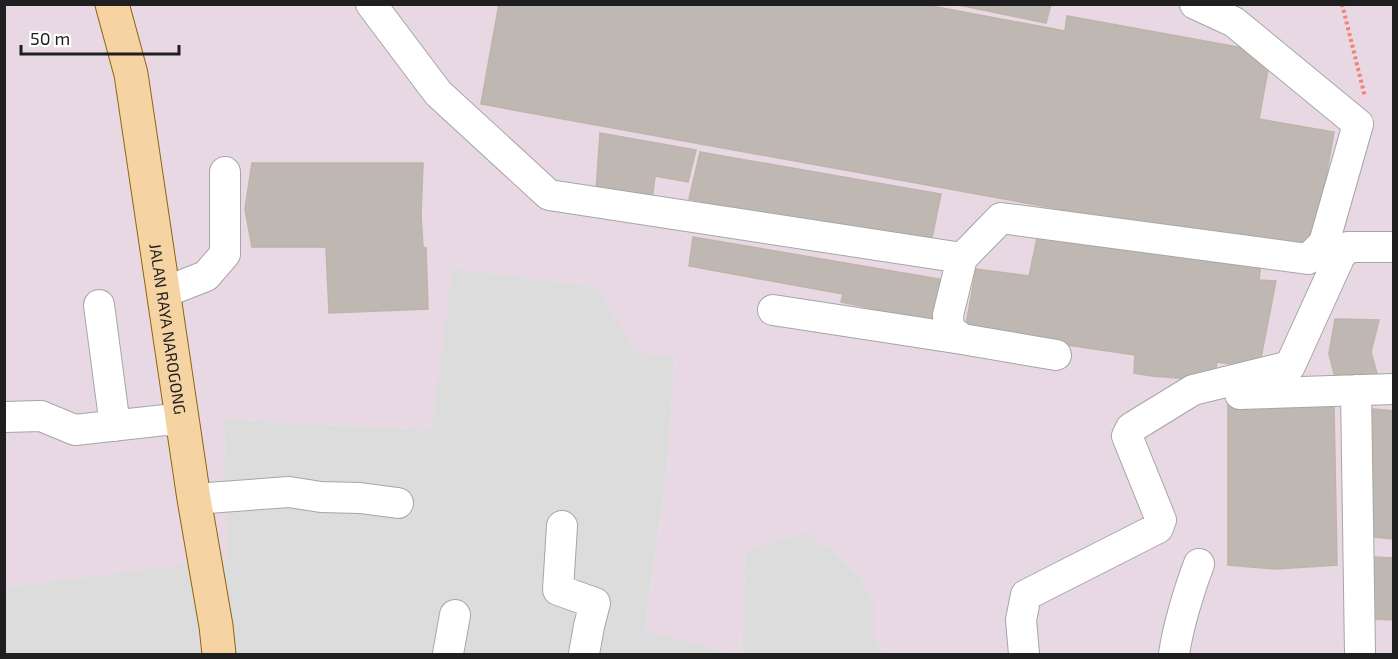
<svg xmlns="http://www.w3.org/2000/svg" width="1398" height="659" font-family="'Exo 2',sans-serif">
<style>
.residential{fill:#dddcdc}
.industrial{fill:#e7d8e4}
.building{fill:#bfb8b2;stroke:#c0b3a8;stroke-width:1.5}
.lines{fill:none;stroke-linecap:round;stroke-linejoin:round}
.minor-casing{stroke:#a6a6a6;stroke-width:32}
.major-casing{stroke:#906409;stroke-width:35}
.path{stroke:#f18274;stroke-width:4;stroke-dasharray:3 3;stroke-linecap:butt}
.minor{stroke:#fff;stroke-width:30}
.major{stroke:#f6d3a3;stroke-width:33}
.labels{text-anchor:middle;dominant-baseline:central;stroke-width:4.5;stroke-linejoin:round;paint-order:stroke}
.street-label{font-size:16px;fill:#1f1f1f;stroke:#fff}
</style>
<rect width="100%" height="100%" fill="#efece5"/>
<path class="residential" d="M 452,268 L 598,287 L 635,351 L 675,358 L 667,468 L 645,629 L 731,654 L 5,654 L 4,587 L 226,559 L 224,419 L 431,430 Z
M 807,532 L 834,552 L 860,578 L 874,601 L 874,641 L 887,654 L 741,654 L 746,550 Z"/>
<path class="industrial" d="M 4,5 L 1393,5 L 1393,654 L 887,654 L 874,641 L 874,600 L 860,578 L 834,552 L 807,532 L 746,551 L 741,654 L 731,654 L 645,630 L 667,468 L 675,358 L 635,352 L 598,287 L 453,268 L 431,430 L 224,419 L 227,559 L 5,587 Z"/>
<path class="building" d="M 499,4 L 921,4 L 1065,31 L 1067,16 L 1271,53 L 1259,119 L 1334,132 L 1312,255 L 481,104 Z
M 954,4 L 1051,4 L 1046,23 Z
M 600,133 L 696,150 L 688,182 L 655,176 L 652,200 L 596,192 Z
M 700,152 L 941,194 L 930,247 L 689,199 Z
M 252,163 L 423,163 L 421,215 L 423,247 L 426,248 L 428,309 L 329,313 L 326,247 L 252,247 L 245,209 Z
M 1039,229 L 1261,263 L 1259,280 L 1276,281 L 1259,368 L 1217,362 L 1214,381 L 1152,376 L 1134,373 L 1135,355 L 965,330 L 976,269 L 1029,276 Z
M 693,237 L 951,281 L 942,323 L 841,302 L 843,294 L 689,266 Z
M 1335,319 L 1379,320 L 1371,352 L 1379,381 L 1336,381 L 1329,354 Z
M 1228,402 L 1334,404 L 1337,565 L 1276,569 L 1228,565 Z
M 1373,409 L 1394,411 L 1394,539 L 1373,537 Z
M 1373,557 L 1394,558 L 1394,620 L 1372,619 Z"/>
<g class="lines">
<defs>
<path id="minor" d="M 371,4 L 438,93 L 549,195 L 962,258 L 1001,218 L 1308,259 L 1324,243 L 1358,124 L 1234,22 L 1195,4
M 962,258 L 948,315 L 949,329 L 962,339 L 1056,355
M 165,292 L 206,276 L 225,254 L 225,172
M 99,305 L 115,426
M 773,310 L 962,339
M 1356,390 L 1360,654
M 1240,394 L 1394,389
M 4,417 L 41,416 L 75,430 L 165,420 L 183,422
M 194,499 L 289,492 L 321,497 L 360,498 L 398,503
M 562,526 L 558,590 L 595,603 L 589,626 L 584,654
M 448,654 L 455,615
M 1024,654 L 1021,620 L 1026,595 L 1158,528 L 1161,520 L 1127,436 L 1131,428 L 1193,390 L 1290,366 L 1340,256 L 1348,247 L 1394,247
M 1174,654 C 1178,627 1189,590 1199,564"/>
<g id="major">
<path id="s1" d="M 112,4 L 131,74 L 194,499 L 216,626 L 219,654"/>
</g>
</defs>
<use href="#minor" class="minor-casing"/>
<use href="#major" class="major-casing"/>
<path class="path" d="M 1342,4 L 1365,97"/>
<use href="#minor" class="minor"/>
<use href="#major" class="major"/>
</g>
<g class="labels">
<g class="street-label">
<text stroke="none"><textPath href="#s1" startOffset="330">JALAN RAYA NAROGONG</textPath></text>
</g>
</g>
<rect width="1398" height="659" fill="none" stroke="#1f1f1f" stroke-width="12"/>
<path d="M21 45v9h158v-9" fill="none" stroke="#1f1f1f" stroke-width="3"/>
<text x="30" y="45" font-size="18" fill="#1f1f1f" stroke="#ffffff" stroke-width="4.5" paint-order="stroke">50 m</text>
</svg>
